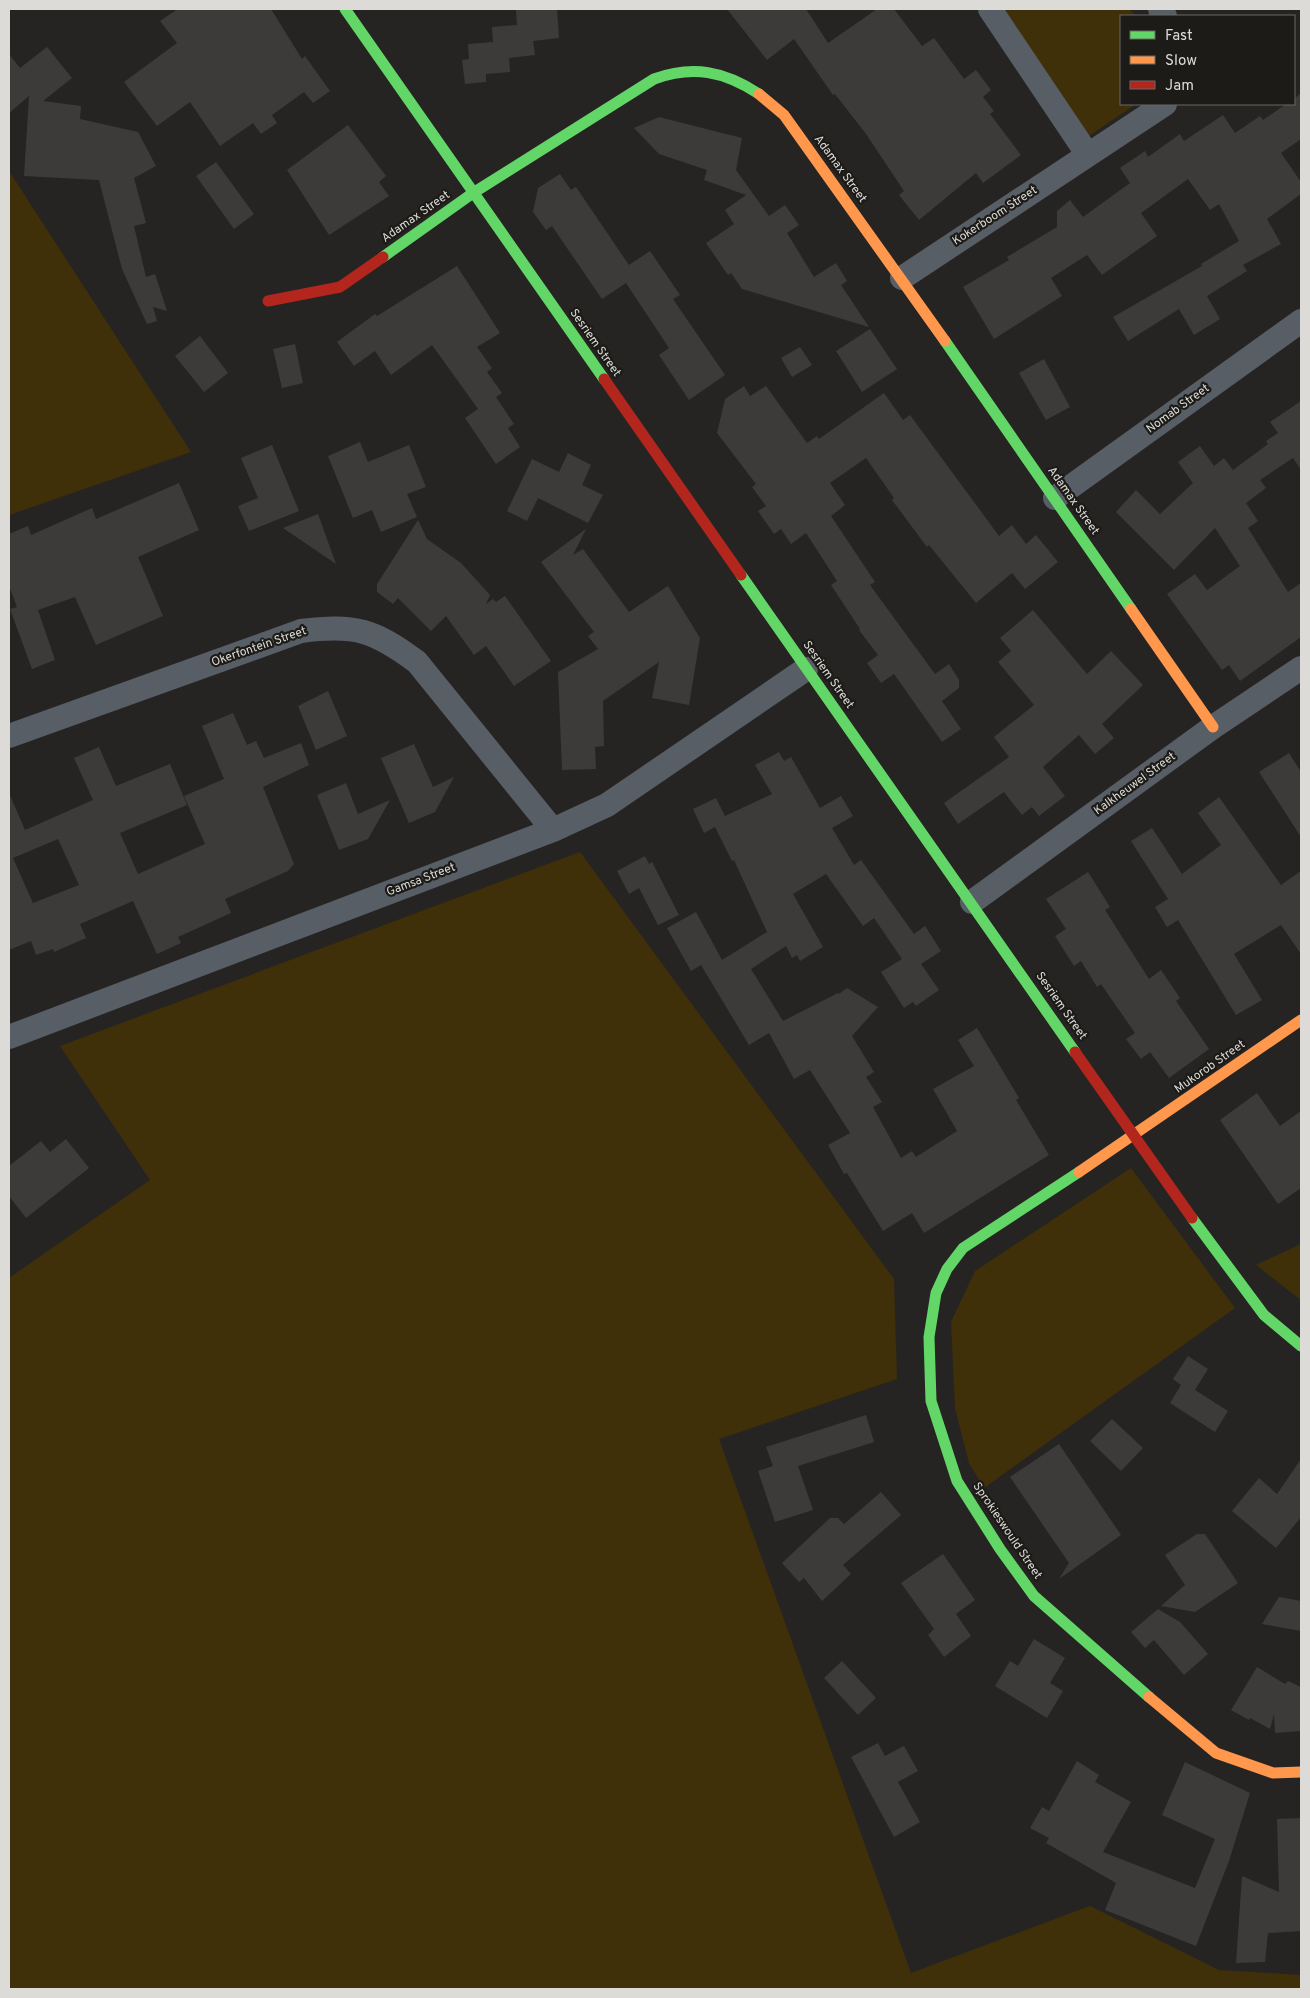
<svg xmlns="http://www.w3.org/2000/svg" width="1310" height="1998" font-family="Overpass,sans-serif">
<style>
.green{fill:#3f3009}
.building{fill:#3d3b39;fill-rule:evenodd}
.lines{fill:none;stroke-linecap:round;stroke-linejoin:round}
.street{stroke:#585e66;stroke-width:24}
.fast{stroke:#63d668;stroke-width:11}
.slow{stroke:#ff974d;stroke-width:11}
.jam{stroke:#b3261e;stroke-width:11}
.labels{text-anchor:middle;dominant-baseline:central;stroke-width:4.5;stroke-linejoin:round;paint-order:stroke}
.street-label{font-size:12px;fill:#dcdbd8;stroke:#1d1b17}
</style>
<rect width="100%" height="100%" fill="#262422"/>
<path class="green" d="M 1000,9 L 1130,9 L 1135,16 L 1121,16 L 1121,104 L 1136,104 L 1086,138 Z
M 9,171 L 191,452 L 9,515 Z
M 580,852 L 894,1279 L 897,1379 L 719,1439 L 911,1973 L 1090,1906 L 1219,1970 L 1301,1975 L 1301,1989 L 9,1989 L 9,1278 L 150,1180 L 60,1046 Z
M 1131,1168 L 1235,1308 L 984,1488 L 969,1463 L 955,1408 L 951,1322 L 975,1271 Z
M 1301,1244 L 1301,1300 L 1256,1265 Z"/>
<path class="building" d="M 178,9 L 271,9 L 302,59 L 305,56 L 330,91 L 313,103 L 304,92 L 272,115 L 277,123 L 261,134 L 253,123 L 220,146 L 190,102 L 157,126 L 124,82 L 177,43 L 160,21 Z
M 535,9 L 557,9 L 559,38 L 533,41 L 535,55 L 509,58 L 510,72 L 486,74 L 486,82 L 465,84 L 462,60 L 469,59 L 468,44 L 493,42 L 492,27 L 517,25 L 516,10 Z
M 727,9 L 806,9 L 828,43 L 877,9 L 894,9 L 922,46 L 934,38 L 964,79 L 976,70 L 991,90 L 983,97 L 994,111 L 990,114 L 1021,155 L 983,183 L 976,173 L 919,220 L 899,195 L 904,191 L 866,134 L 835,94 L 833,95 L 794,39 L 767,60 Z
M 47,47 L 72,78 L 43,101 L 81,106 L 80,119 L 138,132 L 156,166 L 134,178 L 146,223 L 134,226 L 146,277 L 155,274 L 167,311 L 153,307 L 157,321 L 147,324 L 122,269 L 99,180 L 24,176 L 29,96 L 9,113 L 9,54 L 20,68 Z
M 1301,93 L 1301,139 L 1281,153 L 1301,182 L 1301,194 L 1267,219 L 1281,244 L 1243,265 L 1247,271 L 1207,296 L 1220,319 L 1194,335 L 1179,309 L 1128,341 L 1113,317 L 1202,266 L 1201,264 L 1239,241 L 1219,204 L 1210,210 L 1188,179 L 1141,213 L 1157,236 L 1102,275 L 1087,255 L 1051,278 L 1062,296 L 994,339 L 963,287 L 1009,260 L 1007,257 L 1057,227 L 1057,211 L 1070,200 L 1083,217 L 1130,183 L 1120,168 L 1145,151 L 1148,157 L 1180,134 L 1184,141 L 1223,115 L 1235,133 L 1260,116 L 1263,120 L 1286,104 L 1294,104 L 1294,99 Z
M 659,117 L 742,138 L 736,170 L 769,216 L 785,205 L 799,225 L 787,233 L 814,277 L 836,263 L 847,281 L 841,285 L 869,327 L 742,289 L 731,273 L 728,275 L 706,243 L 734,224 L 725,210 L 746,195 L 704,180 L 707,170 L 659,154 L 634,128 Z
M 348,125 L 386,176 L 379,182 L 389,196 L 329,235 L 287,170 Z
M 216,162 L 254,214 L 234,229 L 196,176 Z
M 560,174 L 571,190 L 576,187 L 629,265 L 650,251 L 680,295 L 673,299 L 725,375 L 689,400 L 659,355 L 669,348 L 626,283 L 602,299 L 552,226 L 546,230 L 533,212 L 538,188 Z
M 457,266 L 500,333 L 477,347 L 492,368 L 487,372 L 502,393 L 496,397 L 514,424 L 508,428 L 520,447 L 496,464 L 465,418 L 478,409 L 432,345 L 391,375 L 375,351 L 354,366 L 337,342 L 375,314 L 377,316 Z
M 870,329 L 897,369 L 862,392 L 836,351 Z
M 200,336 L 228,373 L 204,392 L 175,356 Z
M 295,344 L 303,383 L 282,388 L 273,349 Z
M 800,347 L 812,365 L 792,377 L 781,358 Z
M 1044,359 L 1070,407 L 1046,420 L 1019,373 Z
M 744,386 L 750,396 L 766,386 L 807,443 L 817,436 L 819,439 L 884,393 L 903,420 L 910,415 L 999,536 L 1012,525 L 1026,544 L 1036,535 L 1058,562 L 1025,589 L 1012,573 L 976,603 L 929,545 L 927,547 L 892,500 L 894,498 L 866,458 L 830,483 L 845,505 L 831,516 L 875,582 L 870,585 L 935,674 L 949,664 L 959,680 L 959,688 L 942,701 L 961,729 L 942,742 L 894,674 L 881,683 L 867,663 L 878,655 L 859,630 L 860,629 L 831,585 L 837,581 L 806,533 L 791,544 L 781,529 L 774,534 L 758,511 L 766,506 L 752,487 L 756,484 L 717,433 L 725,399 Z
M 1301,401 L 1301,470 L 1293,458 L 1260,480 L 1266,488 L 1246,503 L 1258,521 L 1248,528 L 1288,592 L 1301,583 L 1301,637 L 1240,681 L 1229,665 L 1222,670 L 1167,594 L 1195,574 L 1207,590 L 1240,566 L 1215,528 L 1174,570 L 1116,512 L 1136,490 L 1160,514 L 1193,483 L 1178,462 L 1200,446 L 1214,466 L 1224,458 L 1233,470 L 1268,444 L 1266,441 L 1278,433 L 1270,422 Z
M 360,442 L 368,462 L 409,445 L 426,487 L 407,494 L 417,517 L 381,532 L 372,510 L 353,518 L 328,456 Z
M 272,445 L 299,511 L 249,531 L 238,506 L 258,498 L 241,458 Z
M 568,453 L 591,465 L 582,485 L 603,495 L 588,523 L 538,498 L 527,521 L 507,511 L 532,459 L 559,472 Z
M 179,483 L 199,530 L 138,557 L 163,616 L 96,645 L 75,597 L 38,610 L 55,660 L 32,669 L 10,609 L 17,607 L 9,586 L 9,534 L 28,526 L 31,535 L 92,508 L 96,519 Z
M 318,514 L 336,564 L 283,528 Z
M 418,520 L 427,539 L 461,563 L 490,595 L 486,604 L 493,599 L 496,602 L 505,596 L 551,661 L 514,686 L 486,646 L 474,655 L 446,616 L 431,631 L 398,598 L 393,604 L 377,592 L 377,584 Z
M 586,529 L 573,555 L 583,549 L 629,612 L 668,586 L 700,638 L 689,705 L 652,698 L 659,662 L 603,701 L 604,746 L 595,747 L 596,769 L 562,770 L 558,672 L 598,649 L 588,636 L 594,632 L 541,562 Z
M 1033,610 L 1087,674 L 1111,651 L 1143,685 L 1102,724 L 1114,738 L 1095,754 L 1079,735 L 1043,767 L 1065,796 L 1039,816 L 1032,807 L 1022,815 L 1004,792 L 958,824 L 944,803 L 1009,757 L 994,737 L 1034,705 L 998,662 L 1011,651 L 1000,638 Z
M 328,691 L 347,736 L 316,750 L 298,706 Z
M 233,713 L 247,745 L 256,741 L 264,758 L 301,743 L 309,765 L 263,787 L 294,864 L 288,871 L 225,899 L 231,913 L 178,937 L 181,943 L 157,954 L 133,901 L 80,924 L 86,938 L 54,952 L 53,949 L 36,955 L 31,941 L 9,950 L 9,793 L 25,830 L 93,800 L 74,758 L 99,747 L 116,786 L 170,764 L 187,805 L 120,833 L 138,874 L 205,844 L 184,796 L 224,779 L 202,726 ZM 58,839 L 79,885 L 33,903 L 13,858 Z
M 414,744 L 433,787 L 454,777 L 435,812 L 409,823 L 381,758 Z
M 779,752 L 784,761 L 791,757 L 820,808 L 841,796 L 853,816 L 832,828 L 854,865 L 861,860 L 914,934 L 925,926 L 941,951 L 921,964 L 939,990 L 916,1006 L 913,1002 L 904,1008 L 881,972 L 902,959 L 874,918 L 863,926 L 826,874 L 793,894 L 823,947 L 800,961 L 797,955 L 792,958 L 786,946 L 751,969 L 783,1021 L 838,993 L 839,994 L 847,988 L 878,1007 L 852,1036 L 874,1072 L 866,1077 L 882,1102 L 873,1107 L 901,1158 L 912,1151 L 916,1157 L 957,1131 L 933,1089 L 974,1066 L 958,1040 L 977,1028 L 1019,1098 L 1016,1100 L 1049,1155 L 924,1233 L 912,1213 L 883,1231 L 847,1173 L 844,1174 L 828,1145 L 850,1133 L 810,1070 L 794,1079 L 769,1033 L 749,1045 L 701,965 L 691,971 L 667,928 L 696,912 L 722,960 L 767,932 L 734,860 L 732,861 L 715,827 L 704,833 L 693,809 L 716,798 L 725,816 L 772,794 L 755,765 Z
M 1289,753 L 1301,772 L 1301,837 L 1259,772 Z
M 346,783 L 358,814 L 390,800 L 368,839 L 339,850 L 317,795 Z
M 1219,797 L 1281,885 L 1301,871 L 1301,954 L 1281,925 L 1234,954 L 1262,1000 L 1236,1015 L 1178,920 L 1167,927 L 1155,907 L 1168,899 L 1131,841 L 1152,828 L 1182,874 L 1221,845 L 1198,813 Z
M 645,856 L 649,864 L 652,862 L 679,915 L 658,925 L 639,888 L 629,894 L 617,871 Z
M 1088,872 L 1110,907 L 1105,910 L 1149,979 L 1161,970 L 1180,998 L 1176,1001 L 1209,1049 L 1169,1078 L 1150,1052 L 1141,1059 L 1126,1039 L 1135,1033 L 1101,984 L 1097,987 L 1081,961 L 1074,966 L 1055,936 L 1066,929 L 1046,899 Z
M 1257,1093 L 1280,1126 L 1301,1111 L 1301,1188 L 1278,1204 L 1220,1120 Z
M 66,1139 L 89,1168 L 26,1218 L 9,1196 L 9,1166 L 41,1141 L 50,1152 Z
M 1188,1356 L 1208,1369 L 1195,1390 L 1228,1411 L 1215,1432 L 1170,1403 L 1181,1385 L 1173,1379 Z
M 866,1415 L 874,1442 L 798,1466 L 813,1510 L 775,1522 L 758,1471 L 773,1466 L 766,1447 Z
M 1112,1419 L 1143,1448 L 1121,1471 L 1090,1441 Z
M 1059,1444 L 1121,1535 L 1059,1579 L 1069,1563 L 1010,1477 Z
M 1301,1459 L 1301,1517 L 1276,1548 L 1232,1511 L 1259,1478 L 1277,1494 Z
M 881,1492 L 901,1515 L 843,1565 L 851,1574 L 822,1601 L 804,1578 L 799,1582 L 782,1563 L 830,1518 L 838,1518 L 844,1524 Z
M 1197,1534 L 1205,1534 L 1238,1583 L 1195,1612 L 1161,1606 L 1185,1585 L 1165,1555 Z
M 943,1554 L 975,1600 L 956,1614 L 971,1636 L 944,1657 L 928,1635 L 934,1629 L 901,1583 Z
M 1279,1597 L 1301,1601 L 1301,1631 L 1262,1624 Z
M 1158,1609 L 1180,1622 L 1208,1654 L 1184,1675 L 1154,1640 L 1145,1648 L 1131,1632 Z
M 1034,1639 L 1065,1658 L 1050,1683 L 1063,1691 L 1047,1718 L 995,1686 L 1010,1661 L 1018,1666 Z
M 842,1661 L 876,1698 L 858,1715 L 824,1678 Z
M 1257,1667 L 1285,1684 L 1288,1681 L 1301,1687 L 1301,1731 L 1275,1733 L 1274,1714 L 1270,1729 L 1250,1718 L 1249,1720 L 1231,1710 Z
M 878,1743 L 885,1756 L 904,1746 L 918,1771 L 898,1782 L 920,1822 L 894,1837 L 851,1757 Z
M 1077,1761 L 1099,1775 L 1095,1782 L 1131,1802 L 1103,1852 L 1195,1888 L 1215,1839 L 1162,1815 L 1185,1762 L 1250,1793 L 1229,1861 L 1196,1946 L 1105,1910 L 1116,1883 L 1046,1843 L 1049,1838 L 1030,1828 L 1042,1807 L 1049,1811 Z
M 1301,1818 L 1301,1931 L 1268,1933 L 1265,1962 L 1236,1963 L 1242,1876 L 1279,1892 L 1277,1819 Z"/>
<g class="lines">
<path class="street" d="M 990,9 L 1088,155
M 1160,9 L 1165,16
M 902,278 L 1165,104
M 1055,498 L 1301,321
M 9,736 L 301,631 C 355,624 374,630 417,662 L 553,830
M 972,902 L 1213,727 L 1301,668
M 9,1037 L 553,830 L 607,805 L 806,669"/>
<path class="fast" d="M 345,9 L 604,379
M 383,257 L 473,193 L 654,79 C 693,65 724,71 759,94
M 945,341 L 1131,609
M 741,575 L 1075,1052
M 1079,1172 L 963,1248 L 947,1269 L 936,1293 L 929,1337 L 931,1401 L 957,1481 L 1000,1549 L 1034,1596 L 1149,1697
M 1192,1218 L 1264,1315 L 1301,1346"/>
<path class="slow" d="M 759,94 L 784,115 L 945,341
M 1131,609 L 1213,727
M 1079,1172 L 1301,1020
M 1149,1697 L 1216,1753 L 1273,1773 L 1301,1772"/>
<path class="jam" d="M 268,301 L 340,287 L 383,257
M 604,379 L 741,575
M 1075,1052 L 1192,1218"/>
</g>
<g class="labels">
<g class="street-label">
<text transform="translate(840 169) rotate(54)">Adamax Street</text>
<text transform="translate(995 216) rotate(-33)">Kokerboom Street</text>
<text transform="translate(416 217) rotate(-35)">Adamax Street</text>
<text transform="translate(595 343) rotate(55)">Sesriem Street</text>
<text transform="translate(1178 409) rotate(-36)">Nomab Street</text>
<text transform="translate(1073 501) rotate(55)">Adamax Street</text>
<text transform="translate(259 647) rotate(-19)">Okerfontein Street</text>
<text transform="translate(828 675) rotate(55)">Sesriem Street</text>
<text transform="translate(1135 784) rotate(-36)">Kalkheuwel Street</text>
<text transform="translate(421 880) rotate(-21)">Gamsa Street</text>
<text transform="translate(1061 1006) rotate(55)">Sesriem Street</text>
<text transform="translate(1210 1067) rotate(-35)">Mukorob Street</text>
<text transform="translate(1007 1531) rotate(56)">Sprokieswould Street</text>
</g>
</g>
<rect width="1310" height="1998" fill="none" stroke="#dcdbd8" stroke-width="20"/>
<rect x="1120" y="15" width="175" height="90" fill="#1d1b17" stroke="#696864"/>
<rect x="1130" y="31" width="25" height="8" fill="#63d668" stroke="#696864"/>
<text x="1165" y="40" font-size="15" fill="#dcdbd8">Fast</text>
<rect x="1130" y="56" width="25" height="8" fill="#ff974d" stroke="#696864"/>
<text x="1165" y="65" font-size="15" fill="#dcdbd8">Slow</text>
<rect x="1130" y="81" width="25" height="8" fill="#b3261e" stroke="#696864"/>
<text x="1165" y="90" font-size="15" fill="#dcdbd8">Jam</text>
</svg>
